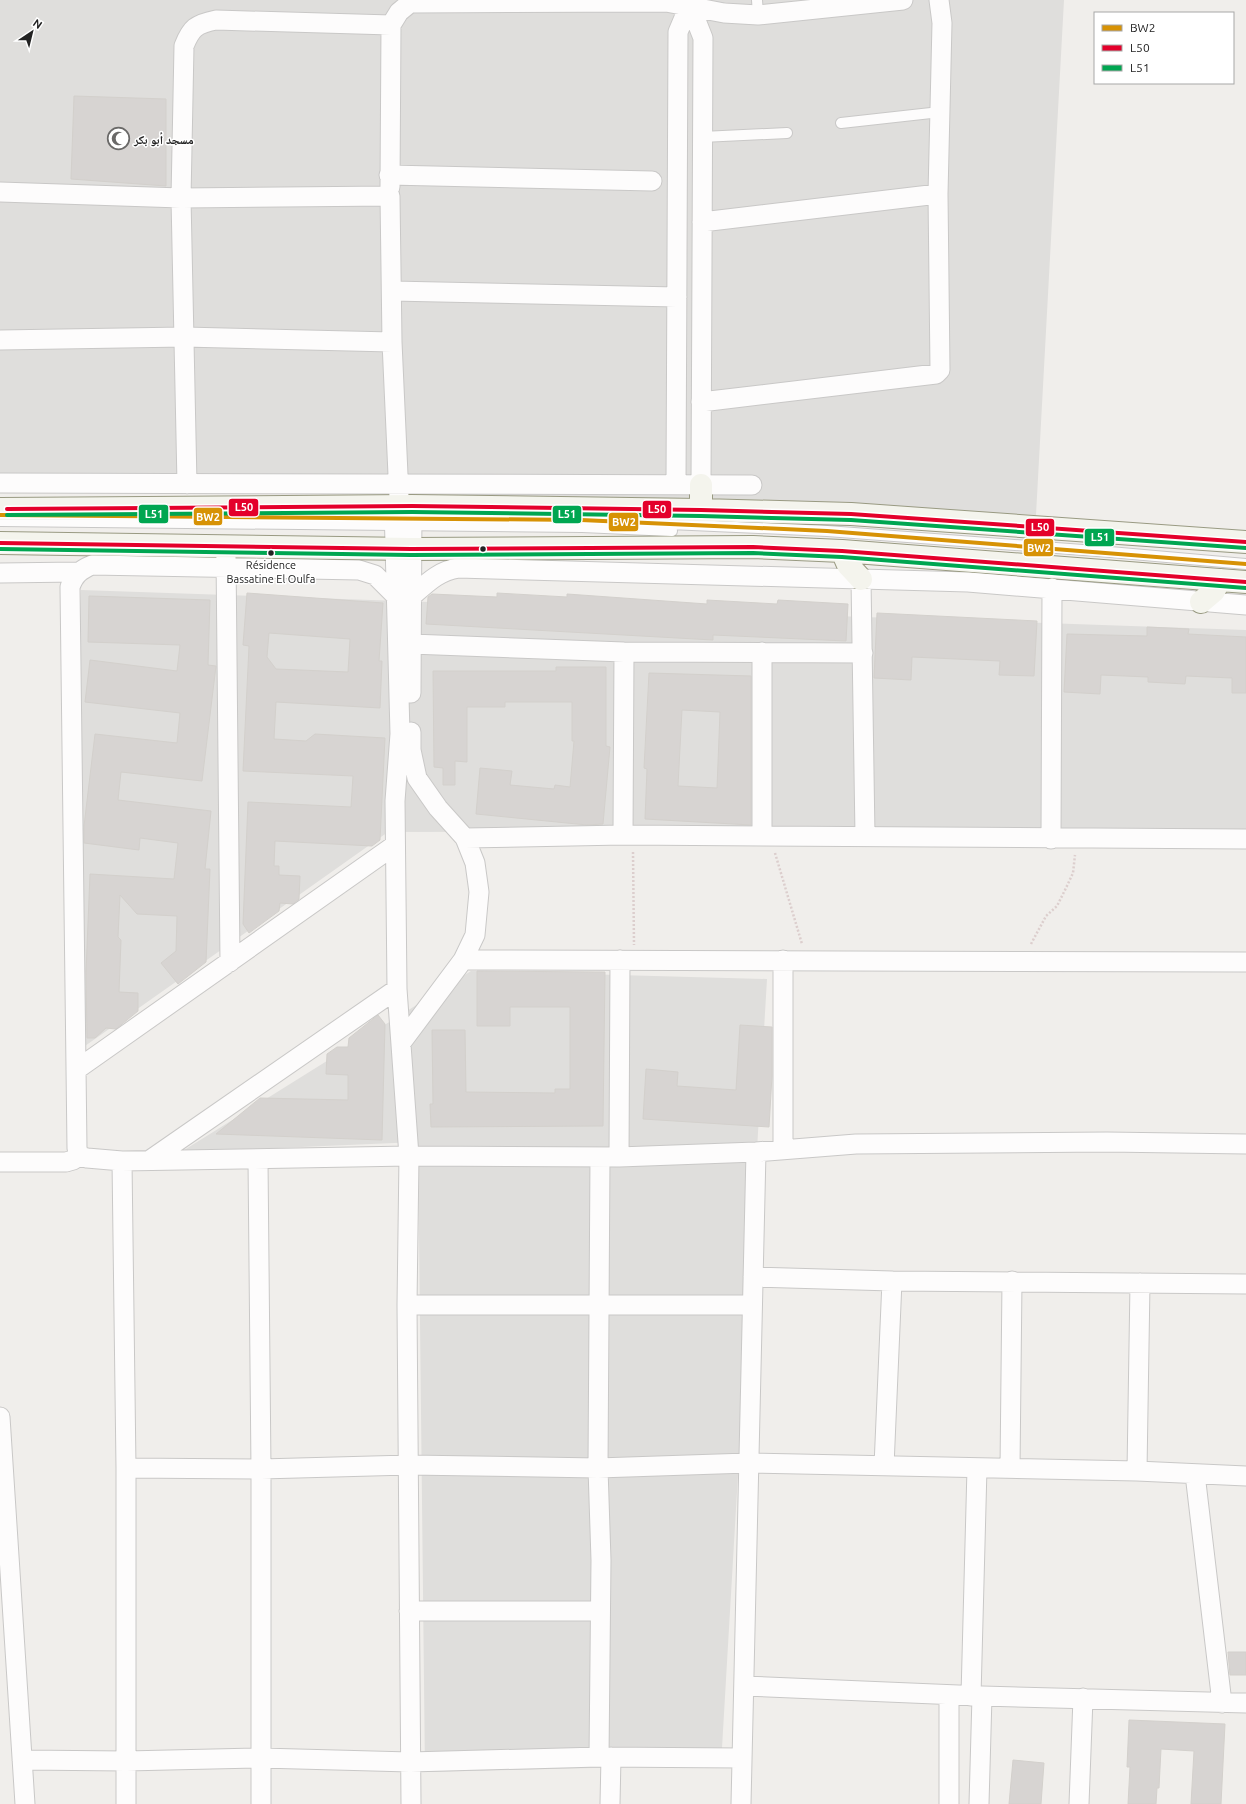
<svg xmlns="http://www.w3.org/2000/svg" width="1246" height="1804" font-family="Ubuntu,'Noto Naskh Arabic',sans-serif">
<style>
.residential{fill:#dfdedc}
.building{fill:#d7d4d2;stroke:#d3d0cc;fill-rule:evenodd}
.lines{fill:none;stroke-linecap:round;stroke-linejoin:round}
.lane-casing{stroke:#c9c8c7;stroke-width:12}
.street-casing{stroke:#c9c8c7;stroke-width:21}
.secondary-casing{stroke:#999a82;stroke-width:24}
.path{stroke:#dccecd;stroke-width:2.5;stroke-dasharray:2 2;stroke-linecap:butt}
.lane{stroke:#fdfcfc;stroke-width:10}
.street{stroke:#fdfcfc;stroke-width:19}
.secondary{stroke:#f4f4ed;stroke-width:22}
.bus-1-casing{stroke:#fff;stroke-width:7}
.bus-2-casing{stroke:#fff;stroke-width:7}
.bus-3-casing{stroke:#fff;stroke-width:7}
.bus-1{stroke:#d79205;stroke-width:4}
.bus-2{stroke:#e4002b;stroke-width:4}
.bus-3{stroke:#00a651;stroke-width:4}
.bus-dot{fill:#222;stroke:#fff;stroke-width:1.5}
.labels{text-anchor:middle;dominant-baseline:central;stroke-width:3;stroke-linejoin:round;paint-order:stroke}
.bus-label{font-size:11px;fill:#222;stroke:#fff}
.poi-label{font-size:12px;font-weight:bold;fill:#222;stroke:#fff;text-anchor:start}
.line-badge{stroke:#fff;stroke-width:1.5}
.badge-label{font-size:11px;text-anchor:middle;font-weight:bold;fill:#fff}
</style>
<rect width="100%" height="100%" fill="#f0eeeb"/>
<path class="residential" d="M 0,0 L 1064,0 L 1036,515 L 0,478 Z
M 81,590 L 1246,630 L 1246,831 L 388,832 L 68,1058 Z
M 471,971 L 767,979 L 721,1765 L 425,1772 L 418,1142 L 181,1152 Z"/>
<path class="building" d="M 74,96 L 166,99 L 166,186 L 71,179 Z
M 247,593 L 383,603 L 379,661 L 382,661 L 380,708 L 276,702 L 274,739 L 306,741 L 315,734 L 385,738 L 380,840 L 372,846 L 275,841 L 274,866 L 279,866 L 279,875 L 300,876 L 299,899 L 293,904 L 280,903 L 279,911 L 249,933 L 243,924 L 248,802 L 351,807 L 353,776 L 243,771 L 249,646 L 243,645 ZM 269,633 L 350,639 L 348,672 L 276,669 L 267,657 Z
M 497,593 L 567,597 L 567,594 L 707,604 L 707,600 L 777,604 L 778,600 L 848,604 L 846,641 L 713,635 L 713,640 L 426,624 L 428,597 L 432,594 L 497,597 Z
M 89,596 L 210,600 L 208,665 L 216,666 L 202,781 L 121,772 L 118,800 L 211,811 L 205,869 L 210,869 L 206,962 L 178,984 L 161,963 L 176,951 L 177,916 L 137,914 L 120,895 L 118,937 L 121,940 L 119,992 L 138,993 L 138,1011 L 116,1029 L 106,1028 L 95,1038 L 87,1038 L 86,972 L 90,874 L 174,879 L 178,843 L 140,838 L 139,850 L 84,843 L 84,826 L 95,734 L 177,743 L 180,713 L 85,702 L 90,660 L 177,671 L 180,645 L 88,642 Z
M 877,613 L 1037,621 L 1034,676 L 999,675 L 1000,661 L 912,657 L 911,680 L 874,678 Z
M 1147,627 L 1189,629 L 1188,634 L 1246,637 L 1246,693 L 1232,693 L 1232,678 L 1186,676 L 1185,684 L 1148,682 L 1148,677 L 1101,675 L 1100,694 L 1064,692 L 1067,634 L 1147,636 Z
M 556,667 L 606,667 L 606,746 L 610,747 L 603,824 L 587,825 L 476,814 L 480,768 L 512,771 L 510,785 L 554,789 L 555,785 L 570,787 L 574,741 L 572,741 L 572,702 L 505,702 L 505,707 L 467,707 L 467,762 L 455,761 L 455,785 L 443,785 L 443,768 L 434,767 L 433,671 L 556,671 Z
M 649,673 L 751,676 L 751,825 L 645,819 L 647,769 L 644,768 ZM 682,710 L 720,712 L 717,788 L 678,786 Z
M 477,971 L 605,972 L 603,1126 L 431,1127 L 430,1104 L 433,1104 L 432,1030 L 465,1030 L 466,1092 L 555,1093 L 555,1089 L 570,1089 L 570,1007 L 510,1007 L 510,1026 L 477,1026 Z
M 378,1015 L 385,1024 L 382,1140 L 216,1134 L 260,1098 L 348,1100 L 348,1075 L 326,1074 L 327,1054 L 337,1047 L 348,1047 L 349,1038 Z
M 740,1025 L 772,1027 L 772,1076 L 769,1127 L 643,1119 L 646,1069 L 678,1072 L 677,1086 L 736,1090 Z
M 1228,1652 L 1246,1652 L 1246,1675 L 1230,1675 Z
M 1129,1720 L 1225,1724 L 1221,1804 L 1191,1804 L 1194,1751 L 1161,1749 L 1159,1788 L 1157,1788 L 1156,1804 L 1128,1804 L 1130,1767 L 1127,1767 Z
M 1013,1760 L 1044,1763 L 1041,1804 L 1009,1804 Z"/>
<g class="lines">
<defs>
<path id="lane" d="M 757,0 L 758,15
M 841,123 L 940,112
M 702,137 L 787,133
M 304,518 L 581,520 L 827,531 L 1110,552 L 1246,564
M 0,521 L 582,527 L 672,531"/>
<path id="street" d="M 688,0 L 703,38 L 701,485
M 410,3 L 666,2 L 724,13 L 758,15 L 903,0
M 389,175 L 652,181
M 390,187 L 391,25 L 399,12 L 410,3 L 410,0
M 0,192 L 181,198 L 390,196 L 392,342 L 399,497
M 702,222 L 938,194
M 392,291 L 677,297
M 0,340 L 184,337 L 392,342
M 701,402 L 936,374 L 940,370 L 938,194 L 942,23 L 939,0
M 0,483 L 752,485
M 187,484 L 181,198 L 184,46 C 191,28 196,24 216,20 L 391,25
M 676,485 L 678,32 L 689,6
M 394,506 L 400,734 L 395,801 L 397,989 L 409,1156 L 407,1305 L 411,1804
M 226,556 L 230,962
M 0,573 L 78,572
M 861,579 L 865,836
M 411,597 C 426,584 438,571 458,568 L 968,582 L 1246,605
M 411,644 L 624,652 L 863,653
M 411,693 L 412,506
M 623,835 L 624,652
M 762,836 L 762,652
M 465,838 L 623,835 L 1246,839
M 1051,839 L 1052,588
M 463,960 L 1246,962
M 783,960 L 783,1150
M 401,1043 L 463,960 L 475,935 L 479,892 L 475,863 L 465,838 L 438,808 L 417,778 L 411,750 L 411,732
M 76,1070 L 395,845
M 79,1156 L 87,1158 L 122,1161 L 409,1156 L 619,1157 L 756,1152 L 856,1144 L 1107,1142 L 1246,1144
M 79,1156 L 77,1148 L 70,587 C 74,575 80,570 92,565 L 359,570 L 375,575 L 396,596
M 619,1157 L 620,960
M 150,1160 L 397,989
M 258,1160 L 261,1469 L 261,1804
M 122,1161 L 126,1468 L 126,1804
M 0,1162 L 66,1162 L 73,1160 L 79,1156
M 753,1277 L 892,1281 L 1246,1284
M 407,1305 L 751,1305
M 0,1417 L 25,1804
M 884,1466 L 892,1281
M 126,1468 L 261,1469 L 409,1465 L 598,1468 L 748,1463 L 1137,1471 L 1246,1476
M 1010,1468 L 1012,1281
M 1137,1471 L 1140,1283
M 1195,1474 L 1222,1703
M 409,1611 L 599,1611
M 744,1686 L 982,1696 L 1246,1703
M 971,1696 L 977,1468
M 599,1757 L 601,1560 L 598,1468 L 600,1157
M 22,1760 L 126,1761 L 261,1758 L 410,1762 L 599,1757 L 741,1758
M 610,1804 L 611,1757
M 741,1804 L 756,1152
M 949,1804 L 949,1695
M 979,1804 L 982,1696
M 1079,1804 L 1083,1698"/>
<path id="secondary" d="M 701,485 L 701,510
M 0,509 L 412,506 L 701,510 L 851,514 L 1246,542
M 0,543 L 411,549 L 753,547 L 842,551 L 1246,582
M 842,551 L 848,565 L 861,579
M 1201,602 L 1214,591 L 1220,580"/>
</defs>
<use href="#lane" class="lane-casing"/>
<use href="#street" class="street-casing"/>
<use href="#secondary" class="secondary-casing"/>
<path class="path" d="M 633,852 L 634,945
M 775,853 L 802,944
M 1031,944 L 1046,916 L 1057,906 L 1066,888 L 1073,873 L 1075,855"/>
<use href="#lane" class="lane"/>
<use href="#street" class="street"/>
<use href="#secondary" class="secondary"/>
<defs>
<path id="bus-1" d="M 0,515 L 581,520 L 827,531 L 1246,564"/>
<path id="bus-2" d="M 7,509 L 412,506 L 701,510 L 851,514 L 1246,542
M 0,543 L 411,549 L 753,547 L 842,551 L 1246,582"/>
<path id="bus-3" d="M 7,515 L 412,512 L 701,516 L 851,520 L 1246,548
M 0,549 L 411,555 L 753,553 L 842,557 L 1246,588"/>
</defs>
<use href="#bus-1" class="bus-1-casing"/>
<use href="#bus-2" class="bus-2-casing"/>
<use href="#bus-3" class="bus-3-casing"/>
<use href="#bus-1" class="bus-1"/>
<use href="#bus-2" class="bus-2"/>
<use href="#bus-3" class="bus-3"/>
</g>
<defs>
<symbol id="mosque-ring" viewBox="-11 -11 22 22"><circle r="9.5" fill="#fff" stroke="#6a6968" stroke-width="1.5"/><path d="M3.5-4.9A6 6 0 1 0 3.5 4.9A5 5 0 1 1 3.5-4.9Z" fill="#6a6968"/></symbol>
</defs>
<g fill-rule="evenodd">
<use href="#mosque-ring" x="106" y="126" width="25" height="25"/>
</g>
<g class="bus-dot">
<circle cx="483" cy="549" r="3.5"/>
<circle cx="271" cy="553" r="3.5"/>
</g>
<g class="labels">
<g class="bus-label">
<text x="271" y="565">Résidence<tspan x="271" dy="14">Bassatine El Oulfa</tspan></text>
</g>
<g class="poi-label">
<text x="134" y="139">مسجد أبو بكر</text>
</g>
</g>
<g class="line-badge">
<rect x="228" y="498" width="31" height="19" rx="4" fill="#e4002b"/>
<rect x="642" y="500" width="30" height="19" rx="4" fill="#e4002b"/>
<rect x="138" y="504" width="31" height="20" rx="4" fill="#00a651"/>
<rect x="552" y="505" width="30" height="19" rx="4" fill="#00a651"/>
<rect x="193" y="507" width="30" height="19" rx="4" fill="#d79205"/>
<rect x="608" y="512" width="31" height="20" rx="4" fill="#d79205"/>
<rect x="1025" y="518" width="30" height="19" rx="4" fill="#e4002b"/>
<rect x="1084" y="528" width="31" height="19" rx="4" fill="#00a651"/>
<rect x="1023" y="538" width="31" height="19" rx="4" fill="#d79205"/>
</g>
<g class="badge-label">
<text x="244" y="511">L50</text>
<text x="657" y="513">L50</text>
<text x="154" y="518">L51</text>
<text x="567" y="518">L51</text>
<text x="208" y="521">BW2</text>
<text x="624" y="526">BW2</text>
<text x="1040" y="531">L50</text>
<text x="1100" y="541">L51</text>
<text x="1039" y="552">BW2</text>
</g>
<rect x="1094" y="12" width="140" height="72" fill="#ffffff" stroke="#a7a7a7"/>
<rect x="1102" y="25" width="20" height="6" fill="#d79205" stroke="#a7a7a7"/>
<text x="1130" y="32" font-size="12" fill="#222222">BW2</text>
<rect x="1102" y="45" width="20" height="6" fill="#e4002b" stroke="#a7a7a7"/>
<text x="1130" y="52" font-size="12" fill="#222222">L50</text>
<rect x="1102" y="65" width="20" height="6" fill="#00a651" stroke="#a7a7a7"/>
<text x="1130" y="72" font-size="12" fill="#222222">L51</text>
<g transform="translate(32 32) rotate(35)" stroke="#ffffff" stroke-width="3" paint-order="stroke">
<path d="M0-3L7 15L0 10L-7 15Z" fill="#222222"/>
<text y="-6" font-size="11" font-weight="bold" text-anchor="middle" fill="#222222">N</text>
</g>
</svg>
